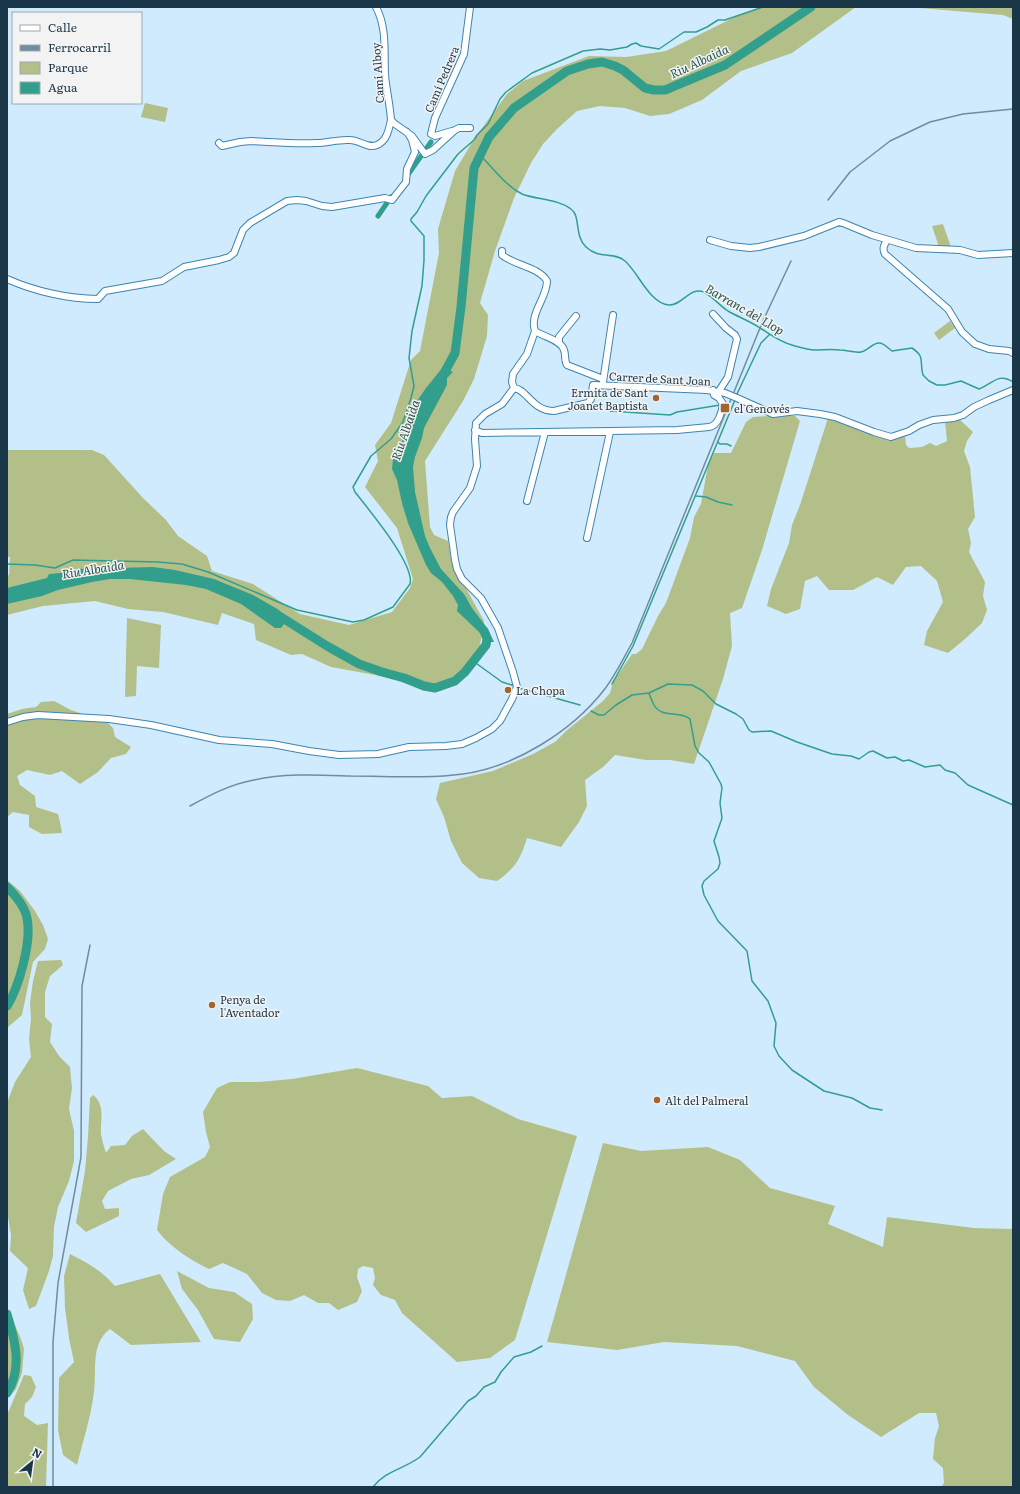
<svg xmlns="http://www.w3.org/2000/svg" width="1020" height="1494" font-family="Literata,serif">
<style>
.green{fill:#b3bf88}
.water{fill:#329f8c}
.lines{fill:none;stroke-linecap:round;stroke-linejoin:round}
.stream{stroke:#329f8c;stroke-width:1.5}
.canal{stroke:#329f8c;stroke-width:5}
.river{stroke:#329f8c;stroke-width:9}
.minor-casing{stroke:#3e84af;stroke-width:8}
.minor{stroke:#fff;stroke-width:6}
.rail{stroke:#708c9f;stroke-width:1.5}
.minor-bridge-casing{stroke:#3e84af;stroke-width:8;stroke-linecap:butt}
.minor-bridge{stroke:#fff;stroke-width:6}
.poi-dot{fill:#a4642d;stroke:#f3f3f3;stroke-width:1.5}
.labels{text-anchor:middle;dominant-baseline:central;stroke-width:3;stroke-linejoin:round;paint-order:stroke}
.street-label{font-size:11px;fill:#1a374a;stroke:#f3f3f3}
.poi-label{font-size:11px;fill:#1a374a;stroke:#f3f3f3;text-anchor:start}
.water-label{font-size:12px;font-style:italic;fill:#27544b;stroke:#f3f3f3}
</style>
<rect width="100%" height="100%" fill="#d0ebfe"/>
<path class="green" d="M 762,7 L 856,7 L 792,53 L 741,71 L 702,100 L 669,114 L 650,116 L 625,108 L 600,106 L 577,111 L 557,129 L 543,144 L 531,163 L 514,198 L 495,251 L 480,303 L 488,315 L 487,336 L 474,379 L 463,401 L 425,461 L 430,527 L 434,535 L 448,541 L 452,563 L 484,621 L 479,651 L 456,678 L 435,684 L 397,679 L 331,667 L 302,654 L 291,655 L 256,640 L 254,624 L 222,613 L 218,625 L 163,612 L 128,609 L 95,601 L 43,606 L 7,615 L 7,576 L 9,575 L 10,557 L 7,557 L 7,450 L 92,450 L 104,455 L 143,498 L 166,520 L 178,536 L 207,556 L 212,571 L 253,584 L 300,614 L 349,625 L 392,612 L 410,588 L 413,579 L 397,528 L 365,487 L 378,461 L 375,445 L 391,423 L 411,360 L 420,351 L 439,253 L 438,229 L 455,171 L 474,139 L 507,94 L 523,81 L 589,56 L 626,57 L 666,51 L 737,16 Z
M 908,7 L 1013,7 L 1013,19 L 1003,15 Z
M 145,103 L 168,108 L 165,122 L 141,117 Z
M 943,224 L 951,247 L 939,247 L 932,226 Z
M 950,321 L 955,328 L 939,340 L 934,333 Z
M 769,416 L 795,416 L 800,421 L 762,550 L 742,608 L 730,613 L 732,646 L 723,679 L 694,764 L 670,760 L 646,760 L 615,755 L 603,767 L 585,780 L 587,806 L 579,822 L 561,847 L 527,838 C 520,860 516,867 497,881 L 479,878 L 462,863 L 451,841 L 444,817 L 436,799 L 440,783 L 493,771 L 533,754 L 555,742 L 566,731 L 603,701 L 610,693 L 613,682 L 632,654 L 636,654 L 642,649 L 658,616 L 666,603 L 690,538 L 694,517 L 701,504 L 708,465 L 714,453 L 731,453 L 746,422 L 753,417 Z
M 828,418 L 883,437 L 905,435 L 906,445 L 909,448 L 922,447 L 930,443 L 936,446 L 947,441 L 945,422 L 960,420 L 973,432 L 967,441 L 964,451 L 970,467 L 975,517 L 968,529 L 971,543 L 969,552 L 985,582 L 983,596 L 987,610 L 982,623 L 965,639 L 948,653 L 924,645 L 927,631 L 943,602 L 937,581 L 921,566 L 906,567 L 893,585 L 877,577 L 853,590 L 829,590 L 817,576 L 805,581 L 800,609 L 786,614 L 767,606 L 771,589 L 789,543 L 792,525 L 800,505 Z
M 127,618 L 161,625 L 159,668 L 137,666 L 136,696 L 125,697 Z
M 54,701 L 71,710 L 107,722 L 113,728 L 115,737 L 131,747 L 126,754 L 111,758 L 98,772 L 80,784 L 62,771 L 50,775 L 27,770 L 17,776 L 20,785 L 35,796 L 36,807 L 58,814 L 60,822 L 62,833 L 42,834 L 29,827 L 29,815 L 13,812 L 7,817 L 7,714 L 22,709 L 36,707 L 41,702 Z
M 7,880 L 20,891 L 35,911 L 43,925 L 48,939 L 45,949 L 33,962 L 22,1015 L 7,1028 Z
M 61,960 L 63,965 L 50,976 L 45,992 L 45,1017 L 52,1024 L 50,1042 L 59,1056 L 70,1067 L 72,1088 L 69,1109 L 74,1131 L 74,1161 L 69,1181 L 58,1207 L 54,1227 L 53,1256 L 49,1271 L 36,1306 L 29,1309 L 23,1290 L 28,1268 L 10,1251 L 11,1235 L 7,1211 L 7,1103 L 15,1082 L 31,1057 L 29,1039 L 31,1019 L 30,1003 L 33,981 L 38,961 Z
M 357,1068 L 428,1086 L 442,1098 L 472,1096 L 518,1119 L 577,1136 L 515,1340 L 490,1358 L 457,1362 L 402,1313 L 395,1300 L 381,1295 L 373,1285 L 375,1278 L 373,1268 L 363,1266 L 358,1269 L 357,1277 L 362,1291 L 357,1302 L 338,1310 L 329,1303 L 318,1303 L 304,1295 L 290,1301 L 276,1300 L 262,1293 L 247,1274 L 223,1263 L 209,1269 C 189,1259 171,1248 157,1230 L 163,1194 L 170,1177 L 205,1157 L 210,1147 L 206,1132 L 203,1112 L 217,1088 L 230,1082 L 259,1082 L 292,1079 Z
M 93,1095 C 106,1105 100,1120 101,1134 C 102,1140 104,1147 106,1153 L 111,1146 L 125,1145 L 132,1136 L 143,1129 L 164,1151 L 176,1159 L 149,1175 L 131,1179 L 108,1191 L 102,1201 L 105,1209 L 119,1208 L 119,1216 L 86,1232 L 76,1223 L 85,1171 L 88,1137 L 90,1098 Z
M 603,1143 L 641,1151 L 708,1147 L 740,1160 L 770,1188 L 835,1206 L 828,1224 L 883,1247 L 887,1217 L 974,1228 L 1010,1229 L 1013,1228 L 1013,1487 L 941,1487 L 944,1483 L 943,1468 L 933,1459 L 935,1438 L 939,1426 L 936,1413 L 919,1413 L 881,1437 L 848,1415 L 814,1387 L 795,1361 L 737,1346 L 664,1342 L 617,1350 L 547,1342 Z
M 70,1254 C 88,1263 102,1271 115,1286 L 160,1274 L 201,1342 L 131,1345 L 110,1329 C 90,1344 97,1370 94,1392 C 91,1417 83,1441 77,1465 L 63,1455 L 58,1430 L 59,1378 L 74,1362 L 69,1338 L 65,1308 L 64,1276 Z
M 177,1271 L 209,1288 L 234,1292 L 252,1304 L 253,1319 L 240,1342 L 214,1339 L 198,1310 L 182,1289 Z
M 7,1307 L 21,1339 L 24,1349 L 22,1373 L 16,1389 L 7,1399 Z
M 24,1375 L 31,1376 L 36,1387 L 32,1397 L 25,1404 L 24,1416 L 37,1425 L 48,1423 L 46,1487 L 7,1487 L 7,1415 Z"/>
<path class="water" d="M 443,367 L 453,372 L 447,378 L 447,385 L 424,428 L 422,438 L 415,457 L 413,467 L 415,492 L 425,536 L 430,548 L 441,569 L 464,594 L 472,608 L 488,629 L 494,642 L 488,642 L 481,634 L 457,611 L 458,605 L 453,596 L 442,582 L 431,573 L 426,565 L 408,523 L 402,503 L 397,480 L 392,469 L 393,459 L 402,442 L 415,404 L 426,388 Z
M 153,567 L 175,570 L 214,579 L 253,595 L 279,610 L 284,624 L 281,628 L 275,628 L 241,604 L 206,589 L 186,585 L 130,579 L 110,579 L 92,582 L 58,590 L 42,596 L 7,604 L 7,588 L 47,578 L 49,574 L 71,572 L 76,569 Z"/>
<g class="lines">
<path class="stream" d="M 480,155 C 493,168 506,186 522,194 C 538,200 558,199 571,209 C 581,216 574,236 586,247 C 600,260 613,251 625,261 C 638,272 650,304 669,305 C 682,306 690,286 704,292 C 713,297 719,305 728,311 C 738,317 750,321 760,328 C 770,334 780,342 792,345 C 799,347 808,350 815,350 C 823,350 832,349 840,350 C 846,350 854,353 861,352 C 868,351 872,343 879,343 C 884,343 888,348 892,351 L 912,348 C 926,357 919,362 923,375 L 929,381 L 937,385 L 945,385 L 961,381 L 979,389 C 992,384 999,372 1013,382
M 736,396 L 761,343 L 769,335
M 610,411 L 670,415 L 677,412 L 720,405
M 718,442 L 720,444 L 727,444 L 731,446
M 696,496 L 706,497 L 718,502 L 732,505
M 7,564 L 35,565 L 55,568 L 73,560 L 158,562 L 182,564 L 208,572 L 297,610 L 353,622 L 364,620 L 393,607 L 410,584 C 415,564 368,509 355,492 L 353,487 L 371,456 L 391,439 L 403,422 L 411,398 L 414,386 L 409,358 L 412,331 L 422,286 L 424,260 L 424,236 L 411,221 L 411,219 L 417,212 L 426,196 L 458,154 L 474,140 L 477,135 L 488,124 L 500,99 L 506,92 L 532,73 L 583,51 L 600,49 L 610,50 L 627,47 L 632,44 L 636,43 L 641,46 L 659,49 L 684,32 L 696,32 L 707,27 L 718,20 L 725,20 L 763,7
M 473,661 L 502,682 L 515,686
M 612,684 L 633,646 L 735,400
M 519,688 L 580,705
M 649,693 C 650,697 652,701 654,705 C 662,719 679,710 690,719 L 695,746 L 699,753 L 709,762 L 721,784 L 722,788 L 720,803 L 722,818 L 714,841 L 719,857 L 720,863 L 718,869 L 704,881 L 702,886 L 704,895 L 718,921 L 747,951 L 752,981 L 768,1001 L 776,1023 L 774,1046 L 779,1056 L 792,1070 L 824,1091 L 852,1098 L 870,1108 L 882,1110
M 591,711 L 599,715 L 604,715 L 616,705 L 632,695 L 649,693 L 668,684 L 692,685 L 703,691 L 716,704 L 736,714 L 743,719 L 749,730 L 752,732 L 771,731 L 797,742 L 832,754 L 851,756 L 859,759 L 869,752 L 873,751 L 887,758 L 895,757 L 903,761 L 909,760 L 925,767 L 940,765 L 945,770 L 955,773 L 968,785 L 1013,805
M 373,1487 C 385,1471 404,1469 420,1457 L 468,1401 L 476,1396 L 484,1387 L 495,1382 L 501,1372 L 514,1357 L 531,1352 L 542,1346"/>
<path class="canal" d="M 407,176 L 431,142
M 378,216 L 391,197"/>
<path class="river" d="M 441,379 L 455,353 L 461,307 L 474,168 L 489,137 L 514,108 L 567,71 L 588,64 L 602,62 L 615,66 L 623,70 L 645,88 L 654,90 L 665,90 L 725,65 L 811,7
M 273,612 L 327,646 L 359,664 L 382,672 L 404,678 L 424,686 L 435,688 L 455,681 L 465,672 L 486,645 L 487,639 L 484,631
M 7,887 C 15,895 25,907 27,918 C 32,941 19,987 7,1006
M 7,1314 C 15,1340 23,1368 7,1393"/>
<defs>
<path id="minor" d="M 376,7 C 387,28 384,50 385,74 C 386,89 390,104 391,120 L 395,124 L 412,136 L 425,154 L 433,150 L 455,130 L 459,128 L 470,128
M 452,131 L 435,136 L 431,134 L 435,118 L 464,54 L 470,7
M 219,143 L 222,146 L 240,142 L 251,141 C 273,142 294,144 316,143 C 327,143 339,139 350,140 C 360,140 367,149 377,145 C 387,141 389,129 391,120
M 710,240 L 731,246 L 750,248 L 759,247 L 804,236 L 839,222 L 843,223 L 872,235 L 916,248 L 960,250 L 978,255 L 1013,253
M 887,240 C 884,245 882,249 885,254 L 948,309 L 962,332 L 975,344 L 989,349 L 1009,351 L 1013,353
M 502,251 L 502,255 C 514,265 539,267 547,281 C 547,298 529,314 535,331 C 544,337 561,340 564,350 C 566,355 564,360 567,365 L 603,379
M 7,279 C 34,291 68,299 98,299 L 105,291 L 162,281 L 184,267 L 219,260 L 229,257 L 234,253 L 243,230 L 250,223 L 287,201 L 297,200 L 306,201 L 322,206 L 332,207 L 385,198 L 392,200 L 406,182 L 407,169 L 415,152 L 412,140 L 407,132
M 713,314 L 726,328 L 735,335 L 737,339 L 728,377 L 719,391
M 559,343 L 559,337 L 576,316
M 603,382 L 613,315
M 514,388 L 512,382 L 513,374 L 527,354 L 535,331
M 737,398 L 773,414 L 797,411 L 820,414 L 835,417 L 874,432 L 891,437 L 909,431 L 919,425 L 933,420 L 954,418 L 963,415 L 974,407 L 989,400 L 1013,390
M 475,430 L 482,433 L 677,430 L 709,427 C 718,426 722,412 723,404 L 719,398 L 714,395 L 713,390
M 527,501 L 545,432
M 587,538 L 610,432
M 7,722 L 23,717 L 38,715 L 109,719 L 151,725 L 219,740 L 272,744 L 309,751 L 339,755 L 378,754 L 409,747 L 446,746 L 462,744 L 476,738 L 492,729 L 500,721 L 512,699 L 517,687 L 513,672 L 498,628 L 481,598 L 462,579 L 457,569 L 455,560 L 450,525 L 451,517 L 453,512 L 470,488 L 477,466 L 475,439 L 476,423 L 485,414 L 502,404 L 514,388 C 527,389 532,411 554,411 L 588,403 L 591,399 L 593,385 L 707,390 L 725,393"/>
</defs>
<use href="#minor" class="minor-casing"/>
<use href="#minor" class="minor"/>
<path class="rail" d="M 828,200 L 850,172 L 890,141 L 930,122 L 963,114 L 1013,109
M 190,806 C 210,795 231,784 254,780 C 286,773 319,775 351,776 C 388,776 426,779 463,774 C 515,767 572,731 604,690 C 615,676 623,659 632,643 L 762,323 L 791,261
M 53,1487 L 53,1342 L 58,1283 L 81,1157 L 82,986 L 90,945"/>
<defs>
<path id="minor-bridge" d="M 725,393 L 737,398"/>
</defs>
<use href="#minor-bridge" class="minor-bridge-casing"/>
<use href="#minor-bridge" class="minor-bridge"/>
</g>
<g class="poi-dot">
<circle cx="656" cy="398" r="4"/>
<rect x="720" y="403" width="10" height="10" rx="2"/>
<circle cx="508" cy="690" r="4"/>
<circle cx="212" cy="1005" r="4"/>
<circle cx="657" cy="1100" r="4"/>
</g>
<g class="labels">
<g class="street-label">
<text transform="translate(377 73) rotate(-94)">Camí Alboy</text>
<text transform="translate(441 79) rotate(-67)">Camí Pedrera</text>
<text transform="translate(660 378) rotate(3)">Carrer de Sant Joan</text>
</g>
<g class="poi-label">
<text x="648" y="392" text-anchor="end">Ermita de Sant<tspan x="648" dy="13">Joanet Baptista</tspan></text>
<text x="734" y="408">el Genovés</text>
<text x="516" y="690">La Chopa</text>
<text x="220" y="999">Penya de<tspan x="220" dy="13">l'Aventador</tspan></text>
<text x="665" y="1100">Alt del Palmeral</text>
</g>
<g class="water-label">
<text transform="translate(699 61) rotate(-25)">Riu Albaida</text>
<text transform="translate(745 309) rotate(30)">Barranc del Llop</text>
<text transform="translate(405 430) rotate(-71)">Riu Albaida</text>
<text transform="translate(93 569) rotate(-9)">Riu Albaida</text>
</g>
</g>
<rect width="1020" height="1494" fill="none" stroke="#1a374a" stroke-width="16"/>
<rect x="12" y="12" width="130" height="92" fill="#f3f3f3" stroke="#9ca8af"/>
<rect x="20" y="25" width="20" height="6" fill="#ffffff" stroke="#9ca8af"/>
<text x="48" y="32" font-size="12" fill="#1a374a">Calle</text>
<rect x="20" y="45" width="20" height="6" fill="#708c9f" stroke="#9ca8af"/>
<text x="48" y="52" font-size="12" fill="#1a374a">Ferrocarril</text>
<rect x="20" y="62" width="20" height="12" fill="#b3bf88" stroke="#9ca8af"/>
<text x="48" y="72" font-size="12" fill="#1a374a">Parque</text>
<rect x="20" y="82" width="20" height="12" fill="#329f8c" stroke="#9ca8af"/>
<text x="48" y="92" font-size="12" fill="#1a374a">Agua</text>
<g transform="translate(32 1462) rotate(29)" stroke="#f3f3f3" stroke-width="3" paint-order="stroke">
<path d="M0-3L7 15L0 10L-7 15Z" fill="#1a374a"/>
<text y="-6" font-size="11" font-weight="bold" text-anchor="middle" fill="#1a374a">N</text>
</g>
</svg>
